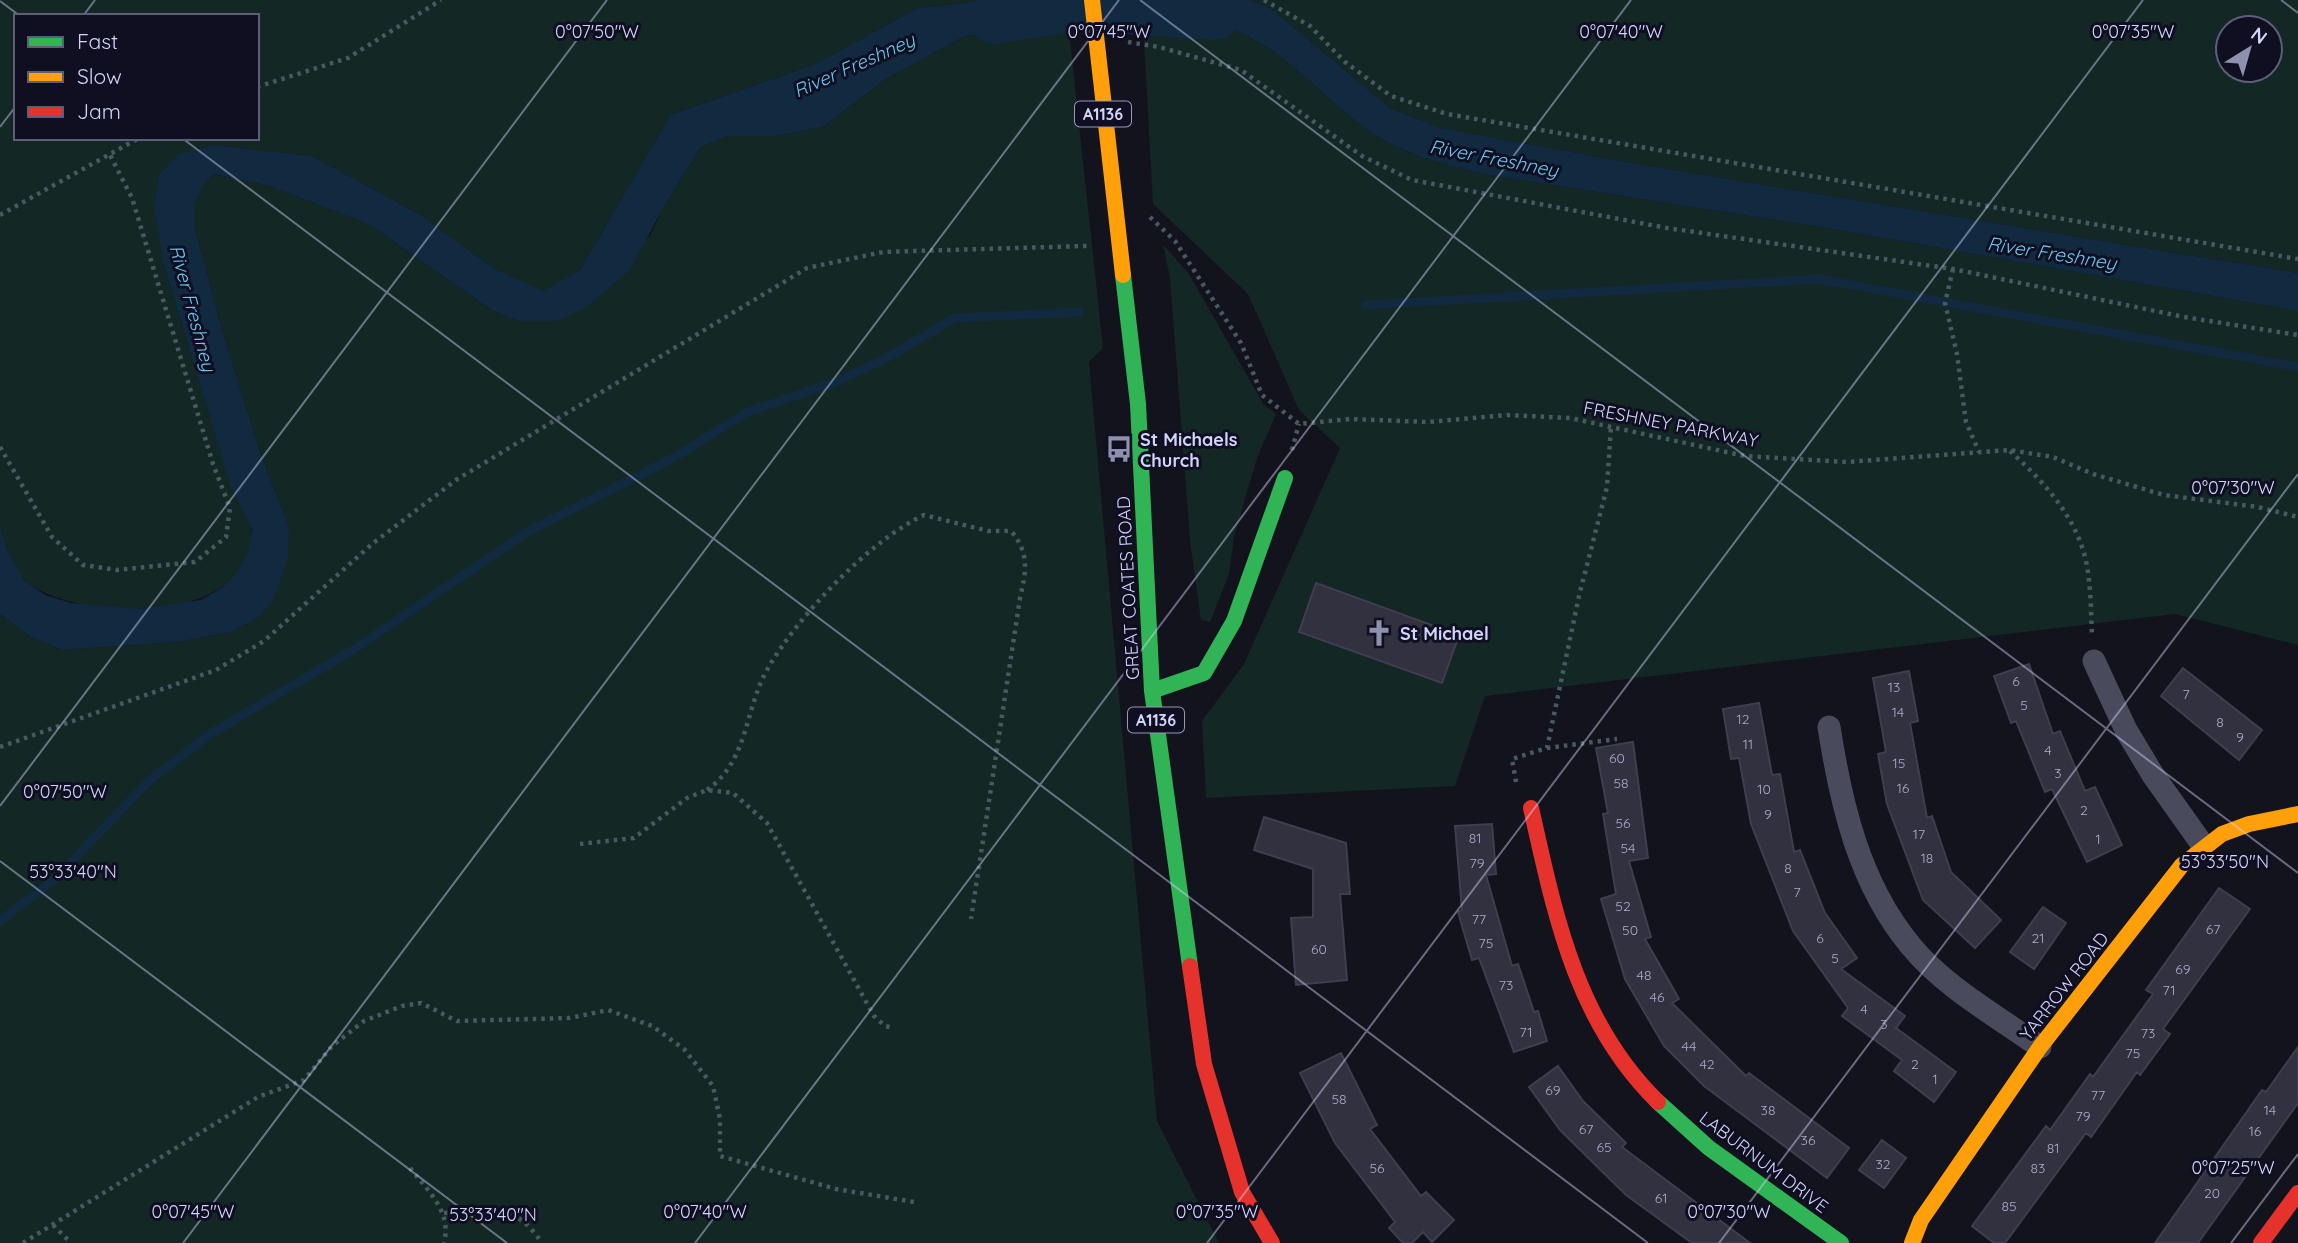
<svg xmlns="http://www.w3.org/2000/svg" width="2298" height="1243" font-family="Quicksand,sans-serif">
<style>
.green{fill:#132725;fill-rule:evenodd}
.water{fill:#112a40}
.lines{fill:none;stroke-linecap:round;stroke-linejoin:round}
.stream{stroke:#112a40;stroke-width:9}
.river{stroke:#112a40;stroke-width:52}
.building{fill:#31313f;stroke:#3e3e50;stroke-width:2}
.path{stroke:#4a5961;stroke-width:4.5;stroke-dasharray:3.5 5;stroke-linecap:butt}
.street{stroke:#494b5d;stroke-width:23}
.fast{stroke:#30b455;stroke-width:16}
.slow{stroke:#ff9f0a;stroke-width:16}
.jam{stroke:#e5322d;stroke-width:16}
.ticks{fill:none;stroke:#d2d4fb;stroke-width:2;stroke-opacity:0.45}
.labels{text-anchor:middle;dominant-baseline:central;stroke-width:6;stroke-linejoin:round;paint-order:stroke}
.number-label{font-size:14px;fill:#aaabcc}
.shield{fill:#0f0f21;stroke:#9899ba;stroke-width:2}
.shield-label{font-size:16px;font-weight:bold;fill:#d2d4fb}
.street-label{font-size:18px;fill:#d2d4fb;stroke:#0f0f21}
.poi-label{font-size:18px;font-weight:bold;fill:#d2d4fb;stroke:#0f0f21;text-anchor:start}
.water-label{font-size:19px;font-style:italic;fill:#69c8f3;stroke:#0f0f21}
.ticks-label{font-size:18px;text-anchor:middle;fill:#d2d4fb;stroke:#0f0f21;stroke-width:6;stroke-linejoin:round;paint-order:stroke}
</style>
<rect width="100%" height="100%" fill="#13131d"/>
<path class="green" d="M 0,0 L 991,0 L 918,8 L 815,64 L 670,115 L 580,270 L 543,292 L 493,268 L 421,215 L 312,156 L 214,145 L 163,262 C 185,335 207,408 230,481 C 235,497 248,513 251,530 C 252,535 250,545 249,551 C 230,625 75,620 27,582 C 12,570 5,542 0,525 ZM 16,16 L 257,16 L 257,138 L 16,138 Z
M 1249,0 L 2298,0 L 2298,273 L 1655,167 L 1441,128 L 1390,108 L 1272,9 ZM 2228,28 L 2270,28 L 2270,70 L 2228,70 Z
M 1068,21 L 1103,348 L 1089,362 L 1157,1121 L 1219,1243 L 0,1243 L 0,614 L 29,636 L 61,650 L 178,642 L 231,632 L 258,618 L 289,526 L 261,455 L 221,326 L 194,224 L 194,205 L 203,186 L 214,174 L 270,186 L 370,225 L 493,311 L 519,321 L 650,236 L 662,210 L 701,147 L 728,136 L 776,136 L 823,127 L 886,79 L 963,37 Z
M 1143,23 C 1170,23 1197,21 1223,27 C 1285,44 1325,104 1379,137 C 1413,158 1451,166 1489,175 L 1827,228 L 2298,311 L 2298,645 L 2175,614 L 1485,696 L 1455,786 L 1206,798 L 1202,721 L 1244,664 L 1340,448 L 1299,410 L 1248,294 L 1153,204 Z
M 1163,244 L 1189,274 L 1264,405 L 1276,414 L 1257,458 L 1234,537 L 1229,574 L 1210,622 L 1201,620 L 1190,541 L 1170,278 Z"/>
<path class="water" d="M 991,0 L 1065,0 L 1068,21 L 963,37 L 886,79 L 823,127 L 776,136 L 728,136 L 701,147 L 662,210 L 630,270 L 583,310 L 555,321 L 519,321 L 493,311 L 370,225 L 270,186 L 214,174 L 203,186 L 194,205 L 194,224 L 221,326 L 261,455 L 289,526 L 288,556 L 274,599 L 258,618 L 231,632 L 178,642 L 61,650 L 29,636 L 0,614 L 0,525 L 7,549 L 24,580 L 45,595 L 71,603 L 139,609 L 201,600 L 222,588 L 238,571 L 248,553 L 252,530 L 231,487 L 163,262 L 154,206 L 159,175 L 179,154 L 214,145 L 312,156 L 421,215 L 493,268 L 543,291 L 580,270 L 670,115 L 815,64 L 918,8 Z
M 1141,0 L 1249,0 L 1272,9 L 1390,108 L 1441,128 L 1655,167 L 2298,273 L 2298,311 L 1827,228 L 1489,175 C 1451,166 1413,158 1379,137 C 1325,104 1285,44 1223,27 C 1197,20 1170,23 1143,23 Z"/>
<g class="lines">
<path class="stream" d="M 1366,305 L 1819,279 L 2298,367
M 0,921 L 54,880 L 149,781 L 210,734 L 353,650 L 531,530 L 673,458 L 748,412 L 836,382 L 883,360 L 955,318 L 1079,312"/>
<path class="river" d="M 995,18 L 1065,7 L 1128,8 L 1214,14"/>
</g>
<path class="building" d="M 1316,583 L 1459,635 L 1442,683 L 1299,632 Z
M 2029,664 L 2053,734 L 2060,731 L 2085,791 L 2095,787 L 2122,845 L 2087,862 L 2052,789 L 2045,792 L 2016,721 L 2011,723 L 1994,676 Z
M 2183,668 L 2262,730 L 2239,760 L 2161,696 Z
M 1909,671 L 1918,721 L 1910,723 L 1927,818 L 1932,816 L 1951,872 L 2001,920 L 1975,948 L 1923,900 L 1887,804 L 1878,754 L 1886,752 L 1873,678 Z
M 1759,703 L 1772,775 L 1780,774 L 1794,852 L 1800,850 L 1825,913 L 1857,958 L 1841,969 L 1905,1016 L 1896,1028 L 1956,1072 L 1934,1102 L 1894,1071 L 1902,1060 L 1842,1016 L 1848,1008 L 1793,931 L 1751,824 L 1739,758 L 1731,759 L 1723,709 Z
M 1633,742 L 1648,858 L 1629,861 L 1651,937 L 1645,939 L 1679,999 L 1672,1003 L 1746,1076 L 1749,1073 L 1849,1148 L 1827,1178 L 1704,1086 L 1664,1046 L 1625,979 L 1601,899 L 1616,894 L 1603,814 L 1608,813 L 1596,748 Z
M 1264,817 L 1346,843 L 1350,894 L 1340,894 L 1347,980 L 1296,985 L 1291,918 L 1313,917 L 1313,869 L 1254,850 Z
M 1492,824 L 1496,874 L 1486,875 L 1512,966 L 1518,964 L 1534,1012 L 1538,1011 L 1547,1041 L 1514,1052 L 1479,958 L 1472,960 L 1458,912 L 1462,910 L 1455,826 Z
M 2219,888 L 2250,909 L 2163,1029 L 2170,1034 L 2140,1075 L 2137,1072 L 2091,1137 L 2086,1133 L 2005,1243 L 1994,1243 L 1972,1226 L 2046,1126 L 2050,1130 L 2090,1074 L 2093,1077 L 2153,994 L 2146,990 Z
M 2043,907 L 2066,923 L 2034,969 L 2010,952 Z
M 2298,1047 L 2298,1103 L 2198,1243 L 2155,1243 L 2262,1090 L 2266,1092 Z
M 1341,1053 L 1377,1125 L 1370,1129 L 1421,1196 L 1426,1192 L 1454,1220 L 1432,1242 L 1423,1232 L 1412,1243 L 1403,1243 L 1389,1228 L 1395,1222 L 1335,1143 L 1300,1073 Z
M 1558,1066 L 1583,1101 L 1626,1143 L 1622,1147 L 1750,1243 L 1692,1243 L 1626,1195 L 1560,1130 L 1529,1087 Z
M 1882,1140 L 1906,1158 L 1884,1188 L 1859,1170 Z"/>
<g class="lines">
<path class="path" d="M 1264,0 L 1310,26 L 1345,62 L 1391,96 L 1447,114 L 2298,259
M 1128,42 L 1159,47 L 1241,70 L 1362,156 L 1412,180 L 1667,228 L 1953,269 L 2184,317 L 2298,335
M 257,87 L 348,58 L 441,0
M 0,215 L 139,138
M 1150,217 L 1175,241 L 1241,343 L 1262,395 L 1299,424 L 1350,419 L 1427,422 L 1507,415 L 1570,418 L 1745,456 L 1847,462 L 2009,450 L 2053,457 L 2093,474 L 2164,495 L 2258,507 L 2298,517
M 1953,269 L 1945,303 L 1957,354 L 1966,422 L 1979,452
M 0,447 L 52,537 L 83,565 L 117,570 L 195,562 L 226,537 L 230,508 L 213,464 L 132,198 L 110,155
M 1292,450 L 1299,424
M 2010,451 C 2044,482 2078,518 2087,566 C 2091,589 2091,613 2092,636
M 0,747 L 216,670 L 264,641 L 372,544 L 456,480 L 807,268 L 883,252 L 1087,246
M 1547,748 L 1617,739
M 1516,782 L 1512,759 L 1547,748 L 1579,596 L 1607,487 L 1611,426
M 707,790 C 749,760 744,710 768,668 C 799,615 869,541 924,515 L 988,531 L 1011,531 C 1030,553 1026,572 1020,598 L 971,919
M 580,844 L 634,838 L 687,798 L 707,790 L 733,793 L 767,823 L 874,1016 L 885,1026 L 894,1028
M 410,1168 C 429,1192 452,1212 444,1243
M 444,1213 C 490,1211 512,1199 542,1243
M 53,1225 L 71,1243
M 23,1243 L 258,1097 L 304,1080 L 332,1046 L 364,1021 L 402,1006 L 421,1003 L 457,1021 L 570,1018 L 608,1010 L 652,1026 L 684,1049 L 713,1086 L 720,1119 L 720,1156 L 836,1189 L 914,1202"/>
<path class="street" d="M 2094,661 L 2126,730 L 2153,775 L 2202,844
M 1829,727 C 1841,804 1859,883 1910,945 C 1944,987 1997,1016 2040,1047"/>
<path class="fast" d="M 1123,275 L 1138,404 L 1152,691 L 1190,966
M 1152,691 L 1204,673 L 1234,621 L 1285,478
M 1658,1102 L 1709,1148 L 1841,1243"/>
<path class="slow" d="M 1092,0 L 1123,275
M 1912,1243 L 1921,1220 L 2040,1047 L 2182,865 L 2222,834 L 2249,824 L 2298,814"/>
<path class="jam" d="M 1531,808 C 1555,915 1576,1022 1658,1102
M 1190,966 L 1204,1064 L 1242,1192 L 1272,1243
M 2261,1243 L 2298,1193"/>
</g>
<path class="ticks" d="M 1140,0 L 2298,873M 2281,0 L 2298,13M 0,1 L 20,16M 83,16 L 95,0M 0,127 L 16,106M 182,138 L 1648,1243M 0,806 L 607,0M 0,861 L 507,1243M 183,1243 L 1119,0M 695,1243 L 1631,0M 1207,1243 L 2143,0M 1719,1243 L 2298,474M 2231,1243 L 2298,1154"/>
<defs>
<symbol id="bus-bare" viewBox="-9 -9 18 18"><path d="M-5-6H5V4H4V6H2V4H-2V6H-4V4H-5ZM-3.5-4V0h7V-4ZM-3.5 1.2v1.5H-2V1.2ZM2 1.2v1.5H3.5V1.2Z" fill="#8f90ad" stroke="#0f0f21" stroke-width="2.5" paint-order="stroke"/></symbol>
<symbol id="church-bare" viewBox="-9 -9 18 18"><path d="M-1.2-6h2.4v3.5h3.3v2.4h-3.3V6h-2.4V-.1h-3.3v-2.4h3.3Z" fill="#8f90ad" stroke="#0f0f21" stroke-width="2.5" paint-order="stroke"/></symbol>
</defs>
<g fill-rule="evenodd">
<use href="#bus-bare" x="1100" y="430" width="38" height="38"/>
<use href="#church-bare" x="1360" y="614" width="38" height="38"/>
</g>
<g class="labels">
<g class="number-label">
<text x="2016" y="681">6</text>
<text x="1894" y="687">13</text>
<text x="2186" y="694">7</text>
<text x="2024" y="705">5</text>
<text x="1898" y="712">14</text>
<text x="1743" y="719">12</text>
<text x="2220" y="722">8</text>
<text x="2240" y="737">9</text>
<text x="1748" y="744">11</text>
<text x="2048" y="750">4</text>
<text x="1617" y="758">60</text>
<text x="1899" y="763">15</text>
<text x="2058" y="773">3</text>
<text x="1621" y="783">58</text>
<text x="1903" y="788">16</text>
<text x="1764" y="789">10</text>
<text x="2084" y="810">2</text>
<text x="1768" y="814">9</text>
<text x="1623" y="823">56</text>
<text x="1919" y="834">17</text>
<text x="1475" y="838">81</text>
<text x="2098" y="839">1</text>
<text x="1628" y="848">54</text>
<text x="1927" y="858">18</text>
<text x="1477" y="863">79</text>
<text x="1788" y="868">8</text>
<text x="1797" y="892">7</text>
<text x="1623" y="906">52</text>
<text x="1479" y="919">77</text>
<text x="2213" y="929">67</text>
<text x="1630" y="930">50</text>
<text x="1820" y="938">6</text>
<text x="2038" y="938">21</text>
<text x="1486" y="943">75</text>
<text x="1319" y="949">60</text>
<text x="1835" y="958">5</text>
<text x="2183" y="969">69</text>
<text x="1644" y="975">48</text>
<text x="1506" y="985">73</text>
<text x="2169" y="990">71</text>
<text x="1657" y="997">46</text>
<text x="1864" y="1009">4</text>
<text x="1884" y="1024">3</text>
<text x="1526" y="1032">71</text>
<text x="2148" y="1033">73</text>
<text x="1689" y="1046">44</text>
<text x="2133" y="1053">75</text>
<text x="1707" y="1064">42</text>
<text x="1915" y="1064">2</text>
<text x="1935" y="1079">1</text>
<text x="1553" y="1090">69</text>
<text x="2098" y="1095">77</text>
<text x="1339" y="1099">58</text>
<text x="1768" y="1110">38</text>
<text x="2270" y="1110">14</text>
<text x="2083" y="1116">79</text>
<text x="1586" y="1129">67</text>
<text x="2255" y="1131">16</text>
<text x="1808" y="1140">36</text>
<text x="1604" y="1147">65</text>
<text x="2053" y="1148">81</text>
<text x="1883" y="1164">32</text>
<text x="1377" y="1168">56</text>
<text x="2038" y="1168">83</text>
<text x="2212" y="1193">20</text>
<text x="1661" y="1198">61</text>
<text x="2009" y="1206">85</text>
</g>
<g class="shield">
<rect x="1075" y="101.5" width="56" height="25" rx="5"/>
<rect x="1128" y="707.5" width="56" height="25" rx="5"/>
</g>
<g class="shield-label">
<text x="1103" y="114">A1136</text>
<text x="1156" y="720">A1136</text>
</g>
<g class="street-label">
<text transform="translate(1671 424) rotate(11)">FRESHNEY PARKWAY</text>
<text transform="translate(1128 588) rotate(-93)">GREAT COATES ROAD</text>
<text transform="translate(2064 986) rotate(-52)">YARROW ROAD</text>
<text transform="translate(1764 1162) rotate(37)">LABURNUM DRIVE</text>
</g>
<g class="poi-label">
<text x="1140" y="439">St Michaels<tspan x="1140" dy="21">Church</tspan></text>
<text x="1400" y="633">St Michael</text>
</g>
<g class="water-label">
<text transform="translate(854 65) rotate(-24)">River Freshney</text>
<text transform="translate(1494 158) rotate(11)">River Freshney</text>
<text transform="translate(2052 253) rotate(9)">River Freshney</text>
<text transform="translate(193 308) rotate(75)">River Freshney</text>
</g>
</g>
<g class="ticks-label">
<text x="597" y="38">0°07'50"W</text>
<text x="1109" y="38">0°07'45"W</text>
<text x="1621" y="38">0°07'40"W</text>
<text x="2133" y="38">0°07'35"W</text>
<text x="2233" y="494">0°07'30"W</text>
<text x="65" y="798">0°07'50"W</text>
<text x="2225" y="868">53°33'50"N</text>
<text x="73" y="878">53°33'40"N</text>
<text x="2233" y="1174">0°07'25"W</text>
<text x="193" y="1218">0°07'45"W</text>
<text x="705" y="1218">0°07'40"W</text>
<text x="1217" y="1218">0°07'35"W</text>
<text x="1729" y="1218">0°07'30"W</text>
<text x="493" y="1221">53°33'40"N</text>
</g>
<rect x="14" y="14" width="245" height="126" fill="#0f0f21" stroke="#5d5e78" stroke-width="2"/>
<rect x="28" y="37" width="35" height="10" fill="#30b455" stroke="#5d5e78" stroke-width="2"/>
<text x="77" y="49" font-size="21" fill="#d2d4fb">Fast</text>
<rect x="28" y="72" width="35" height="10" fill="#ff9f0a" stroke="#5d5e78" stroke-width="2"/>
<text x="77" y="84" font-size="21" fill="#d2d4fb">Slow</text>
<rect x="28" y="107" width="35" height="10" fill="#e5322d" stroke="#5d5e78" stroke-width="2"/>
<text x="77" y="119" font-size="21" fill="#d2d4fb">Jam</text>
<g transform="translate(2249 49) rotate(37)"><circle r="33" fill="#0f0f21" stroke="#5d5e78" stroke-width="2"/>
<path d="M0-5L12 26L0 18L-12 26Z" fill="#8f90ad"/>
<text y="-10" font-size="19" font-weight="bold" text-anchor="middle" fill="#d2d4fb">N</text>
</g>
</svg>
